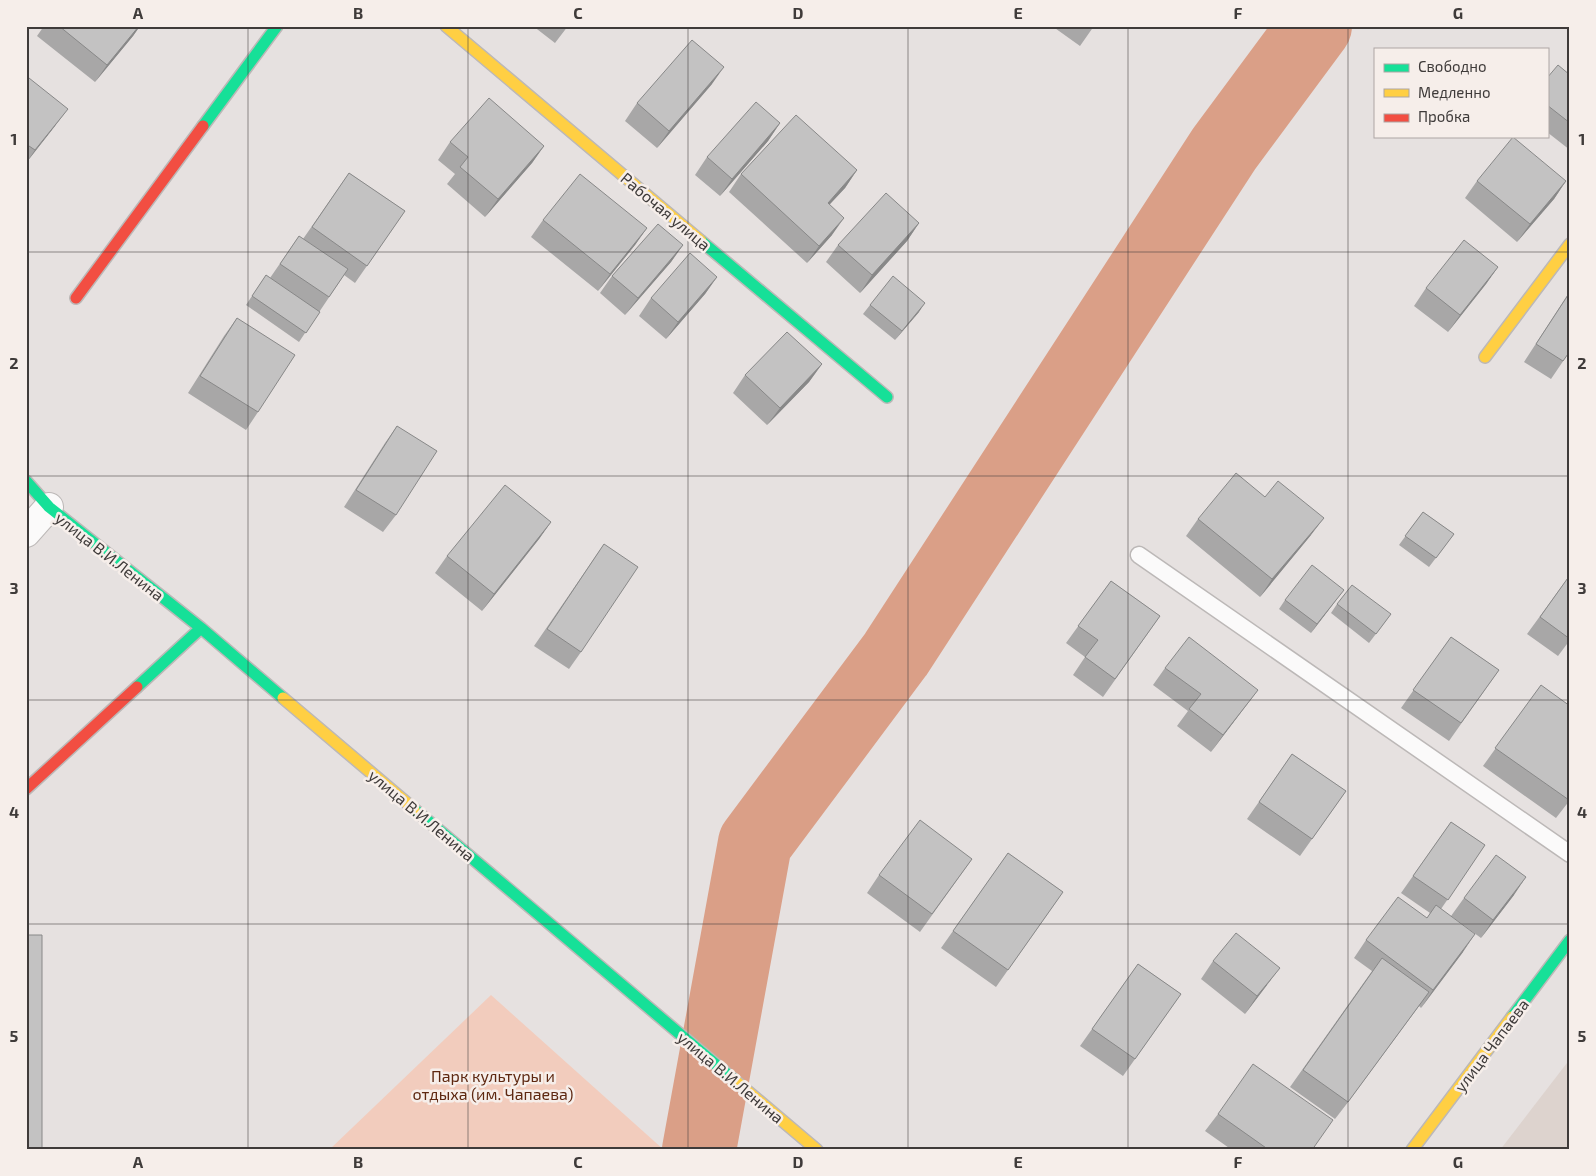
<svg xmlns="http://www.w3.org/2000/svg" width="1596" height="1176" font-family="'Exo 2',sans-serif">
<style>
.built{fill:#ddd3ce}
.green{fill:#f2ccbd}
.lines{fill:none;stroke-linecap:round;stroke-linejoin:round}
.river{stroke:#da9f87;stroke-width:74}
.lane-casing{stroke:#bcb8b7;stroke-width:19}
.street-casing{stroke:#bcb8b7;stroke-width:30}
.fast-casing{stroke:#bcb8b7;stroke-width:14}
.slow-casing{stroke:#bcb8b7;stroke-width:14}
.jam-casing{stroke:#bcb8b7;stroke-width:14}
.lane{stroke:#fbfafa;stroke-width:16}
.street{stroke:#fbfafa;stroke-width:28}
.fast{stroke:#16e098;stroke-width:11}
.slow{stroke:#ffcf43;stroke-width:11}
.jam{stroke:#f24e42;stroke-width:11}
.wall{fill:#a8a7a7}
.shaded-wall{fill:#888}
.building{fill:#c3c2c2;stroke:#888}
.grid{fill:none;stroke:#3f3b3a;stroke-width:1;stroke-opacity:0.55}
.labels{text-anchor:middle;dominant-baseline:central;stroke-width:5;stroke-linejoin:round;paint-order:stroke}
.street-label{font-size:16px;fill:#3f3b3a;stroke:#f6eeea}
.park-label{font-size:16px;fill:#5e2811;stroke:#f6eeea}
.neatline{fill:none;stroke:#3f3b3a;stroke-width:2}
.grid-label{font-size:16px;text-anchor:middle;font-weight:bold;fill:#3f3b3a}
</style>
<rect width="100%" height="100%" fill="#e6e1e0"/>
<path class="built" d="M 1570,1059 L 1570,1150 L 1500,1150 Z"/>
<path class="green" d="M 491,995 L 664,1150 L 329,1150 Z"/>
<g class="lines">
<path class="river" d="M 699,1150 L 755,843 L 896,654 L 1224,149 L 1315,26"/>
<defs>
<path id="lane" d="M 1139,555 L 1570,854"/>
<path id="street" d="M 26,533 L 49,507"/>
<path id="fast" d="M 203,126 L 277,26
M 701,241 L 887,397
M 26,481 L 49,507 L 201,628 L 283,698
M 137,687 L 201,628
M 414,809 L 733,1079
M 1512,1017 L 1570,940"/>
<path id="slow" d="M 446,26 L 701,241
M 1485,357 L 1570,244
M 283,698 L 414,809
M 733,1079 L 817,1150
M 1412,1150 L 1512,1017"/>
<path id="jam" d="M 76,298 L 203,126
M 26,789 L 137,687"/>
</defs>
<use href="#lane" class="lane-casing"/>
<use href="#street" class="street-casing"/>
<use href="#fast" class="fast-casing"/>
<use href="#slow" class="slow-casing"/>
<use href="#jam" class="jam-casing"/>
<use href="#lane" class="lane"/>
<use href="#street" class="street"/>
<use href="#fast" class="fast"/>
<use href="#slow" class="slow"/>
<use href="#jam" class="jam"/>
</g>
<path class="wall" d="M 44,26 L 140,26 L 133,36 L 95,82 L 37,36 Z
M 533,26 L 568,26 L 555,43 Z
M 1052,26 L 1094,26 L 1080,46 Z
M 1570,75 L 1570,150 L 1547,132 L 1547,78 Z
M 26,81 L 55,126 L 26,163 Z
M 712,84 L 657,148 L 625,121 L 637,103 Z
M 780,123 L 768,141 L 720,196 L 695,175 L 707,157 Z
M 450,142 L 544,146 L 532,163 L 485,217 L 447,184 L 455,174 L 438,160 Z
M 857,170 L 845,188 L 830,204 L 832,235 L 807,263 L 729,192 L 741,174 Z
M 349,173 L 405,211 L 355,283 L 344,275 L 299,342 L 246,305 L 266,275 L 270,278 L 299,236 L 303,239 Z
M 1477,181 L 1566,181 L 1554,199 L 1517,242 L 1465,198 Z
M 543,220 L 647,228 L 635,245 L 598,291 L 531,237 Z
M 919,223 L 907,241 L 860,293 L 826,262 L 838,245 Z
M 683,245 L 671,262 L 625,315 L 600,293 L 612,276 Z
M 1498,267 L 1486,284 L 1448,332 L 1414,306 L 1426,288 Z
M 717,277 L 705,294 L 666,339 L 639,316 L 651,298 Z
M 1570,291 L 1570,351 L 1551,379 L 1524,362 Z
M 870,305 L 919,312 L 895,340 L 863,314 Z
M 237,318 L 258,412 L 246,430 L 188,393 L 224,336 Z
M 822,364 L 809,382 L 767,425 L 733,393 L 745,375 Z
M 397,426 L 396,515 L 383,532 L 344,507 L 385,443 Z
M 1423,512 L 1454,534 L 1429,567 L 1399,545 Z
M 1198,519 L 1311,535 L 1260,597 L 1186,536 Z
M 551,522 L 539,539 L 482,611 L 435,573 L 447,556 Z
M 604,544 L 581,652 L 569,669 L 534,646 Z
M 1570,575 L 1570,640 L 1558,656 L 1527,634 Z
M 1111,581 L 1160,616 L 1103,697 L 1073,675 L 1085,657 L 1066,643 Z
M 1337,599 L 1311,633 L 1279,609 L 1285,600 Z
M 1337,604 L 1391,614 L 1369,643 L 1331,613 Z
M 1451,637 L 1499,670 L 1449,741 L 1401,708 Z
M 1165,668 L 1258,690 L 1245,707 L 1211,752 L 1177,726 L 1188,711 L 1153,685 Z
M 1541,685 L 1570,800 L 1556,818 L 1483,766 Z
M 1292,754 L 1346,791 L 1300,856 L 1247,819 Z
M 1451,822 L 1485,845 L 1441,909 L 1463,952 L 1421,1008 L 1419,1006 L 1335,1119 L 1290,1087 L 1372,971 L 1354,958 L 1366,940 L 1427,918 L 1430,913 L 1401,893 Z
M 1008,853 L 1063,892 L 996,987 L 941,948 Z
M 972,859 L 920,932 L 867,893 L 879,875 Z
M 1514,895 L 1481,938 L 1451,916 L 1464,898 Z
M 1213,961 L 1267,985 L 1245,1014 L 1201,979 Z
M 1138,964 L 1181,994 L 1123,1076 L 1080,1046 Z
M 1218,1114 L 1312,1150 L 1232,1150 L 1205,1131 Z"/>
<path class="shaded-wall" d="M 139,26 L 140,26 L 133,36 L 95,82 L 107,65 Z
M 724,67 L 712,84 L 657,148 L 669,131 Z
M 68,109 L 55,126 L 26,163 L 35,150 Z
M 780,123 L 768,141 L 720,196 L 732,179 Z
M 544,146 L 532,163 L 485,217 L 498,199 Z
M 857,170 L 845,188 L 815,220 L 828,203 Z
M 1566,181 L 1554,199 L 1517,242 L 1530,224 Z
M 844,218 L 832,235 L 807,263 L 819,246 Z
M 919,223 L 907,241 L 860,293 L 872,275 Z
M 647,228 L 635,245 L 598,291 L 610,274 Z
M 683,245 L 671,262 L 625,315 L 638,298 Z
M 1498,267 L 1486,284 L 1448,332 L 1460,315 Z
M 717,277 L 705,294 L 666,339 L 678,322 Z
M 925,303 L 919,312 L 895,340 L 902,331 Z
M 822,364 L 809,382 L 767,425 L 780,408 Z
M 1324,518 L 1311,535 L 1260,597 L 1272,579 Z
M 551,522 L 539,539 L 482,611 L 494,594 Z
M 1344,590 L 1337,599 L 1311,633 L 1317,624 Z
M 1258,690 L 1245,707 L 1211,752 L 1223,735 Z
M 1526,877 L 1514,895 L 1481,938 L 1493,920 Z
M 1475,934 L 1463,952 L 1421,1008 L 1433,990 Z
M 1280,968 L 1267,985 L 1245,1014 L 1257,996 Z
M 1429,992 L 1416,1009 L 1335,1119 L 1348,1102 Z"/>
<path class="building" d="M 59,26 L 139,26 L 107,65 Z
M 692,40 L 724,67 L 669,131 L 637,103 Z
M 1558,65 L 1570,75 L 1570,123 L 1547,105 L 1547,78 Z
M 29,78 L 68,109 L 35,150 L 26,144 L 26,81 Z
M 489,98 L 544,146 L 498,199 L 460,167 L 468,157 L 450,142 Z
M 756,102 L 780,123 L 732,179 L 707,157 Z
M 796,115 L 857,170 L 828,203 L 844,218 L 819,246 L 741,174 Z
M 1513,137 L 1566,181 L 1530,224 L 1477,181 Z
M 349,173 L 405,211 L 367,266 L 312,227 Z
M 580,174 L 647,228 L 610,274 L 543,220 Z
M 886,193 L 919,223 L 872,275 L 838,245 Z
M 658,224 L 683,245 L 638,298 L 612,276 Z
M 299,236 L 348,269 L 329,297 L 280,264 Z
M 1464,240 L 1498,267 L 1460,315 L 1426,288 Z
M 690,253 L 717,277 L 678,322 L 651,298 Z
M 266,275 L 320,312 L 306,333 L 252,296 Z
M 893,276 L 925,303 L 902,331 L 870,305 Z
M 1570,292 L 1570,351 L 1563,361 L 1536,344 Z
M 237,318 L 295,355 L 258,412 L 200,376 Z
M 787,332 L 822,364 L 780,408 L 745,375 Z
M 397,426 L 437,451 L 396,515 L 356,490 Z
M 1236,473 L 1265,497 L 1278,481 L 1324,518 L 1272,579 L 1198,519 Z
M 505,485 L 551,522 L 494,594 L 447,556 Z
M 1423,512 L 1454,534 L 1436,558 L 1405,536 Z
M 604,544 L 638,567 L 581,652 L 547,629 Z
M 1312,565 L 1344,590 L 1317,624 L 1285,600 Z
M 1570,575 L 1570,639 L 1540,617 Z
M 1111,581 L 1160,616 L 1115,679 L 1085,657 L 1098,640 L 1078,626 Z
M 1352,585 L 1391,614 L 1376,634 L 1337,604 Z
M 1189,637 L 1258,690 L 1223,735 L 1189,709 L 1201,694 L 1165,668 Z
M 1451,637 L 1499,670 L 1461,723 L 1413,690 Z
M 1541,685 L 1570,706 L 1570,799 L 1569,800 L 1495,748 Z
M 1292,754 L 1346,791 L 1312,839 L 1259,802 Z
M 920,820 L 972,859 L 932,914 L 879,875 Z
M 1451,822 L 1485,845 L 1448,900 L 1413,876 Z
M 1008,853 L 1063,892 L 1008,970 L 953,931 Z
M 1496,855 L 1526,877 L 1493,920 L 1464,898 Z
M 1398,897 L 1427,918 L 1436,905 L 1475,934 L 1433,990 L 1366,940 Z
M 1236,933 L 1280,968 L 1257,996 L 1213,961 Z
M 26,935 L 42,935 L 42,1150 L 26,1150 Z
M 1382,958 L 1429,992 L 1348,1102 L 1303,1070 Z
M 1138,964 L 1181,994 L 1135,1059 L 1092,1029 Z
M 1253,1064 L 1333,1120 L 1312,1150 L 1269,1150 L 1218,1114 Z"/>
<path class="grid" d="M 248,26 L 248,1150M 468,26 L 468,1150M 688,26 L 688,1150M 908,26 L 908,1150M 1128,26 L 1128,1150M 1348,26 L 1348,1150M 26,252 L 1570,252M 26,476 L 1570,476M 26,700 L 1570,700M 26,924 L 1570,924"/>
<g class="labels">
<g class="street-label">
<text transform="translate(666 211) rotate(40)">Рабочая улица</text>
<text transform="translate(110 556) rotate(38)">улица В.И.Ленина</text>
<text transform="translate(422 815) rotate(40)">улица В.И.Ленина</text>
<text transform="translate(1491 1045) rotate(-53)">улица Чапаева</text>
<text transform="translate(731 1077) rotate(40)">улица В.И.Ленина</text>
</g>
<g class="park-label">
<text x="493" y="1075">Парк культуры и<tspan x="493" dy="18">отдыха (им. Чапаева)</tspan></text>
</g>
</g>
<rect width="1596" height="1176" fill="none" stroke="#f6eeea" stroke-width="55"/>
<rect x="1374" y="48" width="175" height="90" fill="#f6eeea" stroke="#ada6a4"/>
<rect x="1384" y="64" width="25" height="8" fill="#16e098" stroke="#ada6a4"/>
<text x="1418" y="72" font-size="15" fill="#3f3b3a">Свободно</text>
<rect x="1384" y="89" width="25" height="8" fill="#ffcf43" stroke="#ada6a4"/>
<text x="1418" y="98" font-size="15" fill="#3f3b3a">Медленно</text>
<rect x="1384" y="114" width="25" height="8" fill="#f24e42" stroke="#ada6a4"/>
<text x="1418" y="122" font-size="15" fill="#3f3b3a">Пробка</text>
<rect x="28" y="28" width="1540" height="1120" class="neatline"/>
<g class="grid-label">
<text x="138" y="19">A</text>
<text x="358" y="19">B</text>
<text x="578" y="19">C</text>
<text x="798" y="19">D</text>
<text x="1018" y="19">E</text>
<text x="1238" y="19">F</text>
<text x="1458" y="19">G</text>
<text x="14" y="145">1</text>
<text x="1582" y="145">1</text>
<text x="14" y="369">2</text>
<text x="1582" y="369">2</text>
<text x="14" y="594">3</text>
<text x="1582" y="594">3</text>
<text x="14" y="818">4</text>
<text x="1582" y="818">4</text>
<text x="14" y="1042">5</text>
<text x="1582" y="1042">5</text>
<text x="138" y="1168">A</text>
<text x="358" y="1168">B</text>
<text x="578" y="1168">C</text>
<text x="798" y="1168">D</text>
<text x="1018" y="1168">E</text>
<text x="1238" y="1168">F</text>
<text x="1458" y="1168">G</text>
</g>
</svg>
